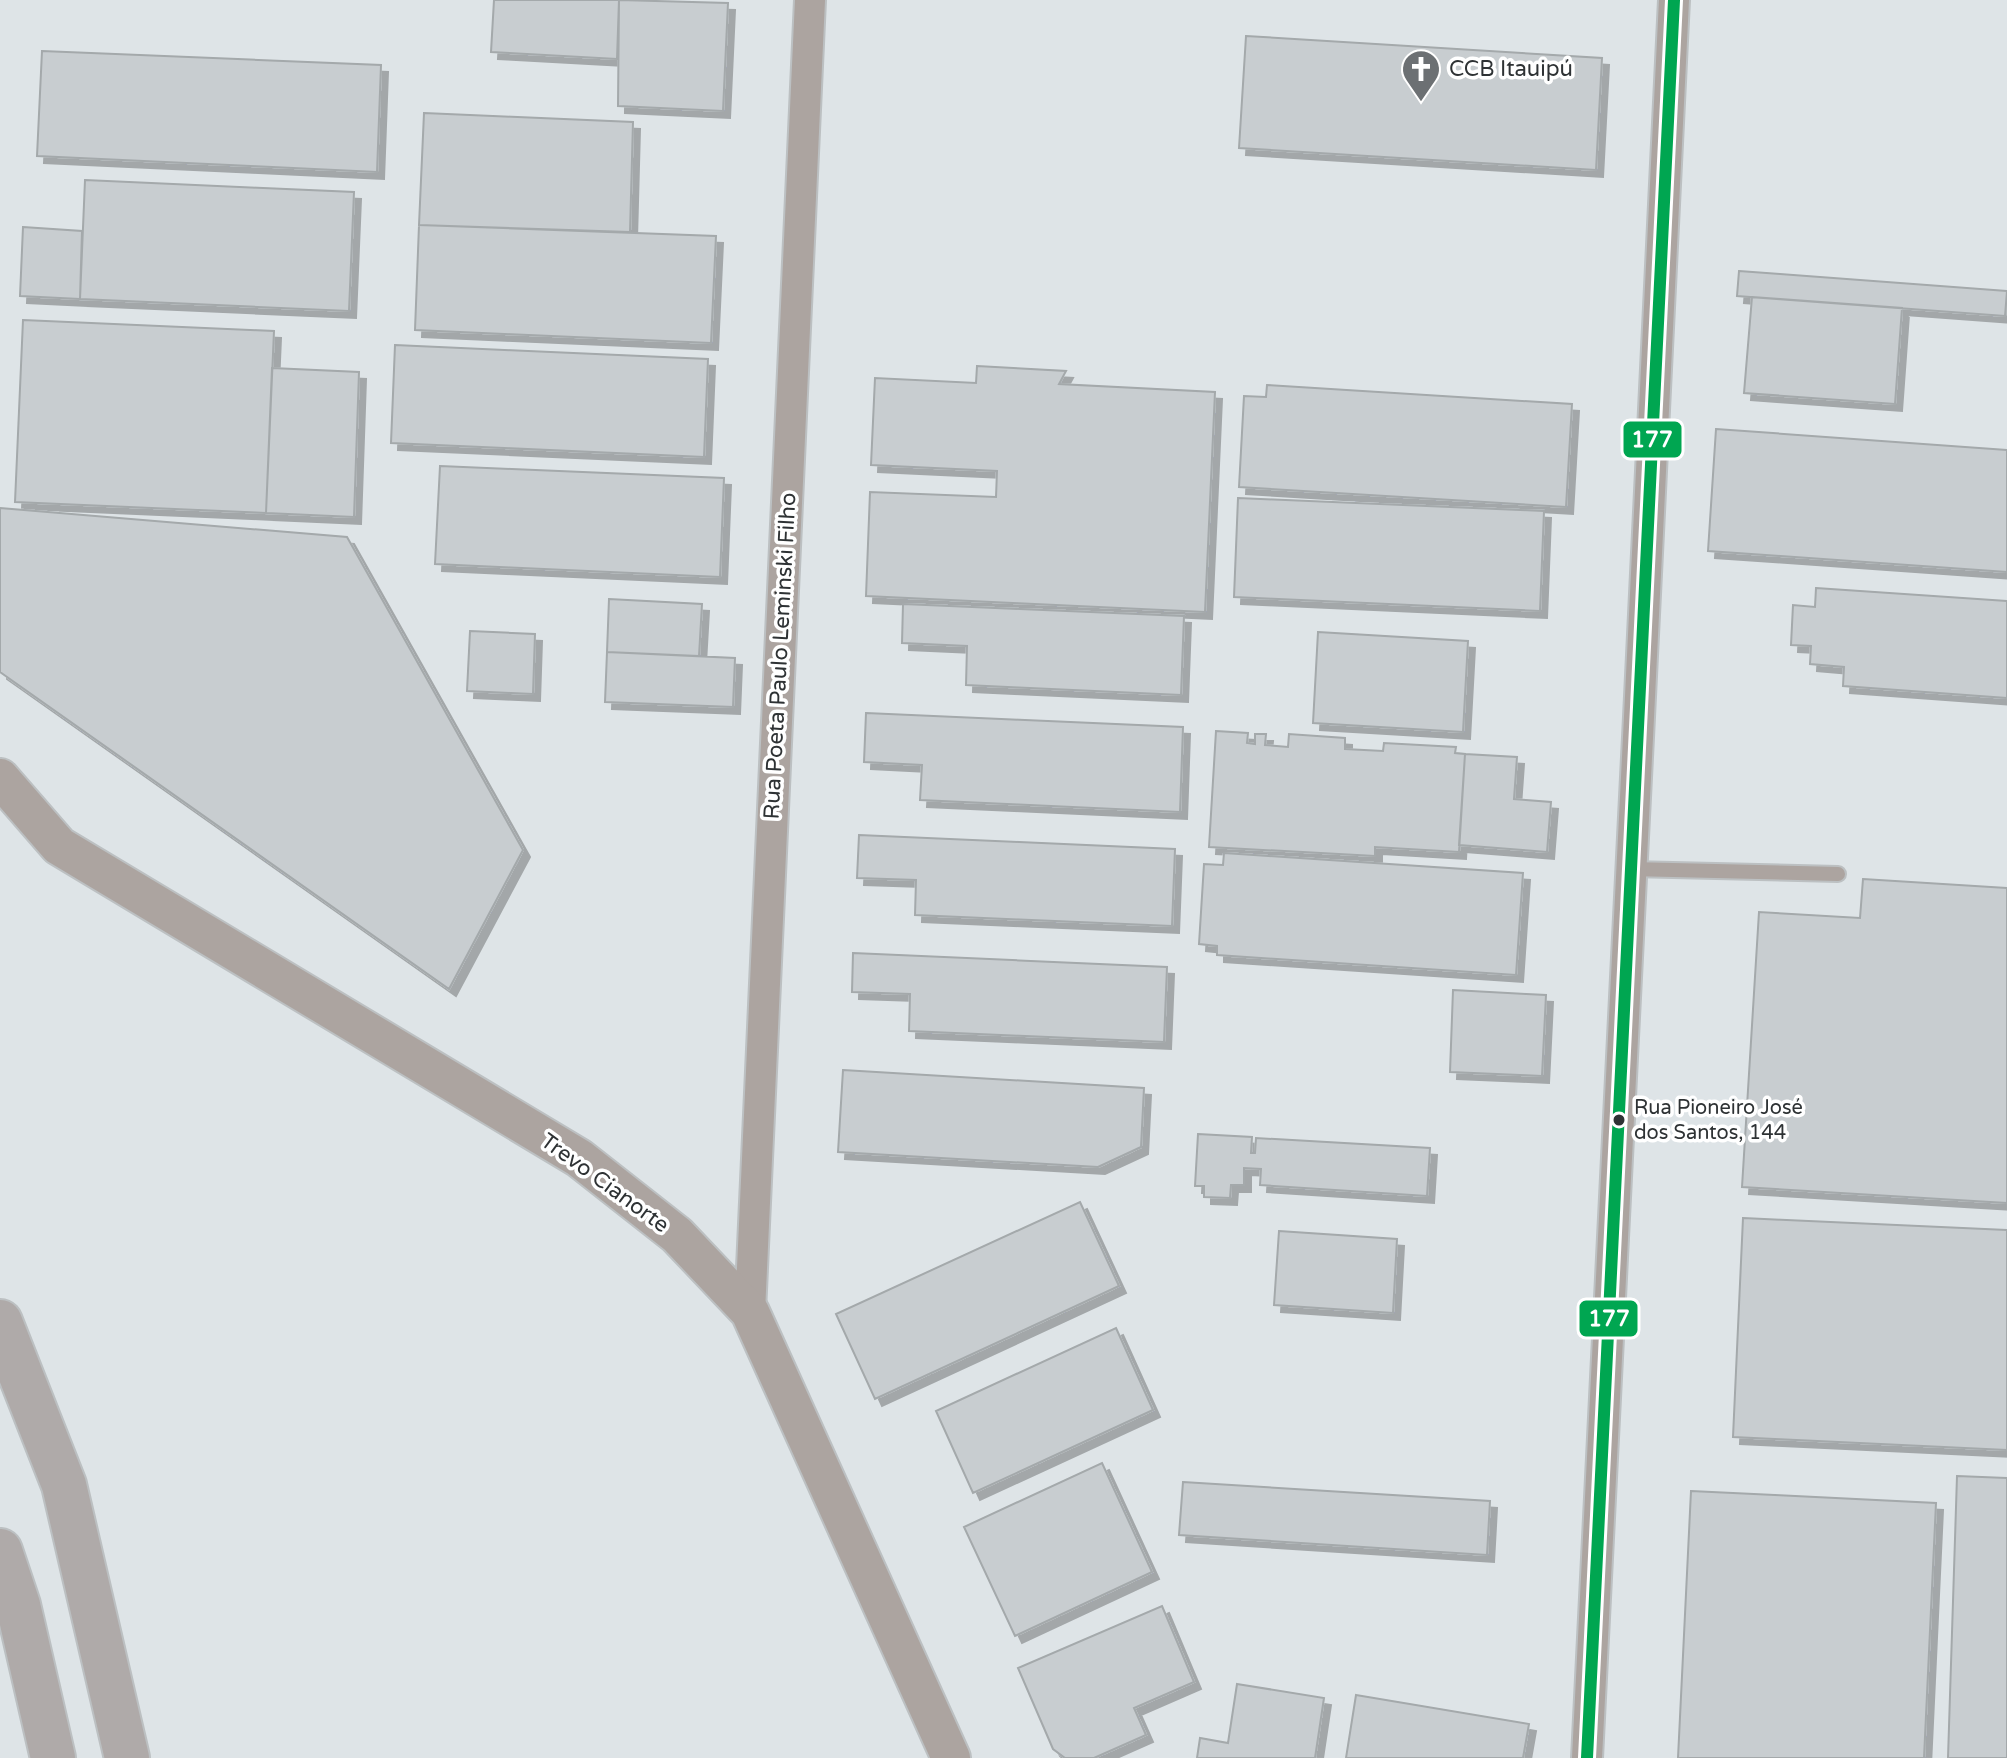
<svg xmlns="http://www.w3.org/2000/svg" width="2007" height="1758" font-family="'Varela Round',sans-serif">
<style>
.building{fill:#c8cdd0;stroke:#a4a9ab;stroke-width:2;filter:url(#shadow)}
.lines{fill:none;stroke-linecap:round;stroke-linejoin:round}
.service-casing{stroke:#bcc0c2;stroke-width:18}
.minor-casing{stroke:#bcc0c2;stroke-width:34}
.tertiary-casing{stroke:#bcc0c2;stroke-width:42}
.motorway-casing{stroke:#bcc0c2;stroke-width:48}
.service{stroke:#aca4a0;stroke-width:14}
.minor{stroke:#aca4a0;stroke-width:30}
.tertiary{stroke:#aca4a0;stroke-width:38}
.motorway{stroke:#afaaa9;stroke-width:44}
.bus-1-casing{stroke:#fff;stroke-width:18}
.bus-1{stroke:#00a651;stroke-width:12}
.bus-dot{fill:#2e3234;stroke:#fff;stroke-width:3}
.labels{text-anchor:middle;dominant-baseline:central;stroke-width:7;stroke-linejoin:round;paint-order:stroke}
.bus-label{font-size:20px;fill:#2e3234;stroke:#fff;text-anchor:start}
.poi-label{font-size:22px;fill:#2e3234;stroke:#fff;text-anchor:start}
.street-label{font-size:22px;fill:#2e3234;stroke:#fff}
.line-badge{stroke:#fff;stroke-width:3}
.badge-label{font-size:22px;text-anchor:middle;font-weight:bold;fill:#fff}
</style>
<defs>
<filter id="shadow"><feDropShadow dx="7" dy="7" stdDeviation="0" flood-color="#0004"/></filter>
</defs>
<rect width="100%" height="100%" fill="#dee4e7"/>
<path class="building" d="M 494,0 L 619,0 L 617,59 L 491,52 Z
M 619,0 L 728,3 L 723,111 L 618,106 Z
M 1246,36 L 1602,58 L 1596,170 L 1239,148 Z
M 42,51 L 381,65 L 377,172 L 37,156 Z
M 424,113 L 633,122 L 630,232 L 419,225 Z
M 85,180 L 354,192 L 349,311 L 80,299 Z
M 419,225 L 716,236 L 711,343 L 415,330 Z
M 23,227 L 82,231 L 80,299 L 20,296 Z
M 1739,271 L 2007,291 L 2005,316 L 1737,296 Z
M 1752,297 L 1902,308 L 1895,404 L 1744,393 Z
M 23,320 L 274,331 L 266,513 L 15,502 Z
M 395,345 L 708,359 L 704,457 L 391,443 Z
M 977,366 L 1066,371 L 1059,384 L 1215,392 L 1205,612 L 866,596 L 870,492 L 996,497 L 997,471 L 871,465 L 875,378 L 976,383 Z
M 272,368 L 359,372 L 354,517 L 266,513 Z
M 1267,385 L 1572,404 L 1566,507 L 1239,487 L 1244,396 L 1266,397 Z
M 1716,429 L 2007,450 L 2007,572 L 1708,551 Z
M 440,466 L 724,478 L 720,577 L 435,564 Z
M 1238,498 L 1544,511 L 1540,611 L 1234,597 Z
M 0,508 L 347,537 L 523,850 L 449,989 L 0,672 Z
M 1816,588 L 2007,601 L 2007,698 L 1843,686 L 1844,667 L 1810,664 L 1811,646 L 1791,645 L 1793,605 L 1815,607 Z
M 609,599 L 702,604 L 699,656 L 607,652 Z
M 903,604 L 1184,616 L 1181,695 L 966,685 L 967,646 L 902,643 Z
M 470,631 L 535,634 L 533,694 L 467,691 Z
M 1318,632 L 1468,641 L 1463,732 L 1313,723 Z
M 607,652 L 735,658 L 733,707 L 605,702 Z
M 866,713 L 1183,727 L 1180,812 L 920,800 L 922,765 L 864,762 Z
M 1216,731 L 1248,733 L 1247,743 L 1255,744 L 1255,734 L 1266,734 L 1265,745 L 1288,747 L 1289,734 L 1345,738 L 1345,749 L 1383,751 L 1384,743 L 1456,747 L 1455,753 L 1465,754 L 1459,852 L 1375,847 L 1375,856 L 1209,847 Z
M 1465,754 L 1517,757 L 1514,799 L 1551,802 L 1547,852 L 1459,845 Z
M 859,835 L 1175,849 L 1172,926 L 915,915 L 916,880 L 857,878 Z
M 1224,853 L 1523,873 L 1516,975 L 1217,955 L 1217,946 L 1199,944 L 1204,864 L 1223,865 Z
M 1863,879 L 2007,888 L 2007,1203 L 1742,1187 L 1759,912 L 1860,918 Z
M 853,953 L 1167,967 L 1164,1042 L 909,1031 L 910,994 L 852,992 Z
M 1453,990 L 1546,995 L 1542,1076 L 1450,1072 Z
M 843,1070 L 1144,1088 L 1141,1147 L 1098,1167 L 838,1152 Z
M 1198,1134 L 1252,1137 L 1251,1153 L 1255,1153 L 1256,1138 L 1430,1148 L 1427,1196 L 1260,1185 L 1261,1169 L 1244,1168 L 1244,1185 L 1231,1185 L 1230,1198 L 1204,1197 L 1204,1186 L 1195,1186 Z
M 1080,1202 L 1119,1286 L 875,1399 L 836,1314 Z
M 1743,1218 L 2007,1230 L 2007,1450 L 1733,1437 Z
M 1279,1231 L 1397,1239 L 1393,1313 L 1274,1305 Z
M 1116,1328 L 1153,1410 L 973,1493 L 936,1411 Z
M 1102,1463 L 1152,1572 L 1015,1636 L 964,1527 Z
M 1957,1476 L 2007,1478 L 2007,1758 L 1948,1758 Z
M 1183,1482 L 1490,1501 L 1487,1555 L 1179,1535 Z
M 1691,1491 L 1936,1503 L 1924,1758 L 1678,1758 Z
M 1162,1606 L 1194,1682 L 1134,1708 L 1146,1735 L 1094,1758 L 1065,1758 L 1053,1749 L 1018,1668 Z
M 1237,1684 L 1324,1698 L 1315,1758 L 1197,1758 L 1200,1738 L 1228,1743 Z
M 1356,1695 L 1529,1724 L 1523,1758 L 1346,1758 Z"/>
<g class="lines">
<defs>
<path id="service" d="M 1630,869 L 1838,874"/>
<path id="minor" d="M 750,1312 L 810,0
M 1587,1758 C 1619,1172 1644,586 1674,0"/>
<path id="tertiary" d="M 0,778 L 59,846 L 579,1158 L 677,1235 L 750,1312 L 951,1758"/>
<path id="motorway" d="M 0,1322 L 64,1485 L 127,1758
M 0,1551 L 18,1605 L 53,1758"/>
</defs>
<use href="#service" class="service-casing"/>
<use href="#minor" class="minor-casing"/>
<use href="#tertiary" class="tertiary-casing"/>
<use href="#motorway" class="motorway-casing"/>
<use href="#service" class="service"/>
<use href="#minor" class="minor"/>
<use href="#tertiary" class="tertiary"/>
<use href="#motorway" class="motorway"/>
<defs>
<path id="bus-1" d="M 1587,1758 L 1674,0"/>
</defs>
<use href="#bus-1" class="bus-1-casing"/>
<use href="#bus-1" class="bus-1"/>
</g>
<defs>
<symbol id="church-pin" viewBox="-11 -11 22 30"><path d="M0 17L-7.5 6A9.5 9.5 0 1 1 7.5 6Z" fill="#6c7073" stroke="#fff"/><path d="M-1.2-6h2.4v3.5h3.3v2.4h-3.3V6h-2.4V-.1h-3.3v-2.4h3.3Z" fill="#fff"/></symbol>
</defs>
<g fill-rule="evenodd">
<use href="#church-pin" x="1399" y="47" width="44" height="60"/>
</g>
<circle class="bus-dot" cx="1619" cy="1120" r="7"/>
<g class="labels">
<g class="bus-label">
<text x="1634" y="1108">Rua Pioneiro José<tspan x="1634" dy="25">dos Santos, 144</tspan></text>
</g>
<g class="poi-label">
<text x="1449" y="69">CCB Itauipú</text>
</g>
<g class="street-label">
<text transform="translate(780 656) rotate(-87)">Rua Poeta Paulo Leminski Filho</text>
<text transform="translate(605 1183) rotate(36)">Trevo Cianorte</text>
</g>
</g>
<g class="line-badge">
<rect x="1622" y="420" width="61" height="39" rx="8" fill="#00a651"/>
<rect x="1578" y="1299" width="61" height="39" rx="8" fill="#00a651"/>
</g>
<g class="badge-label">
<text x="1652" y="447">177</text>
<text x="1609" y="1326">177</text>
</g>
</svg>
